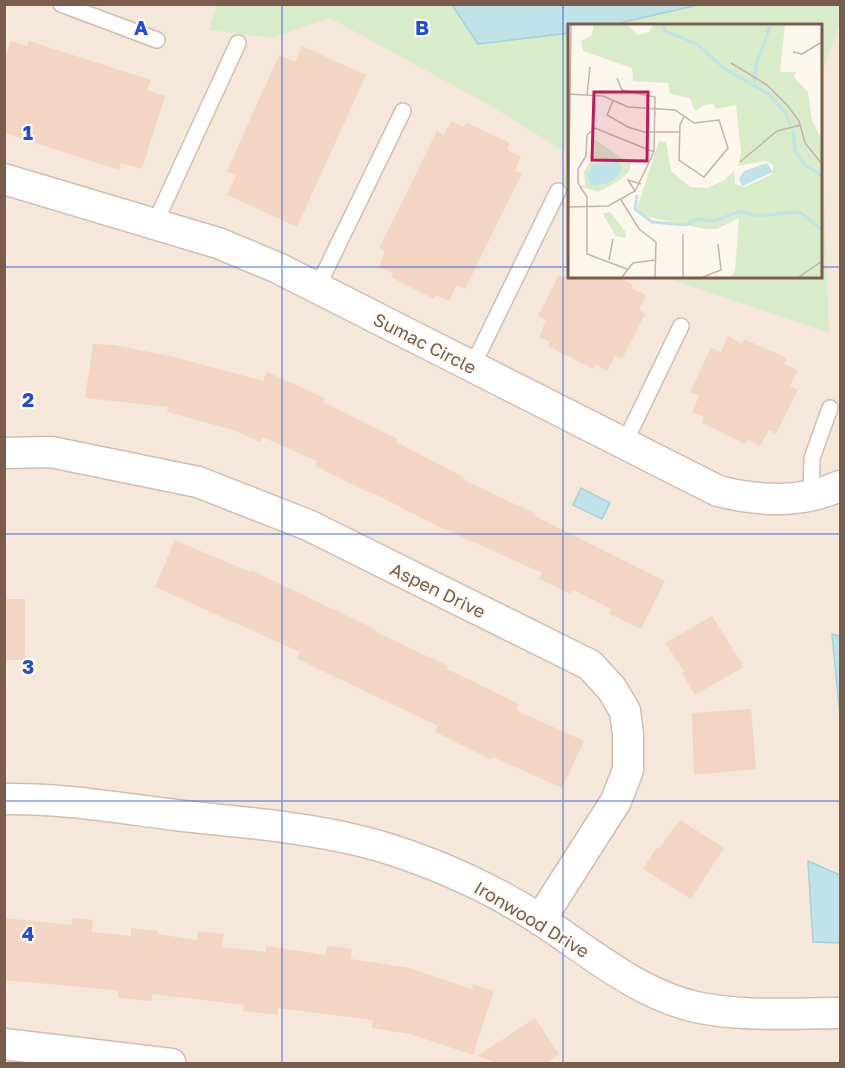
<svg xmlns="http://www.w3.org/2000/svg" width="845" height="1068" font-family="'Golos Text',sans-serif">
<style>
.residential{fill:#f5e8da;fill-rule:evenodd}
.green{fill:#d8ecc9}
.water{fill:#bfe3e8;stroke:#a5d3da;stroke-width:1.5}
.building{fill:#f3d5c3}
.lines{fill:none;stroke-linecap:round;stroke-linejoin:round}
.service-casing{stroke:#d1beb0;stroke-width:18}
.minor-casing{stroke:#d1beb0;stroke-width:33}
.service{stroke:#fff;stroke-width:15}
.minor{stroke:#fff;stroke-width:30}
.grid{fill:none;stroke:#1d4ed8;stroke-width:1.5;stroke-opacity:0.55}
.labels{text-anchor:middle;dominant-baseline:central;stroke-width:4.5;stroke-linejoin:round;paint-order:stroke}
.street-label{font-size:18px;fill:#7a5c4d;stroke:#fffaf3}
.inset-river{fill:none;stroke:#bfe3e8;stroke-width:3}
.inset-road{fill:none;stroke:#c5b3a7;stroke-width:1.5}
.view{fill:#c2185b;fill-opacity:0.15;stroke:#c2185b;stroke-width:3}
.inset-edge{fill:none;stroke:#7a5c4d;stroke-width:3}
.grid-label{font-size:20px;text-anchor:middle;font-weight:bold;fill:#1d4ed8;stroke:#fffaf3;stroke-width:4.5;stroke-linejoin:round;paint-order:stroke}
</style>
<rect width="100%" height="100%" fill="#fdf6ec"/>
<path class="residential" d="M 5,5 L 840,5 L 840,1063 L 5,1063 ZM 569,26 L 820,26 L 820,276 L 569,276 Z"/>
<path class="green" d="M 217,4 L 840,5 L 840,22 L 820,80 L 829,333 L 661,276 L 820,276 L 820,26 L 569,26 L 569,194 L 561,186 L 568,154 L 491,106 L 330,18 L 272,38 L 209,30 Z"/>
<path class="water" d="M 452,5 L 698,5 L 611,25 L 569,26 L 569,33 L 478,44 Z
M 581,488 L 610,503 L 602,519 L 573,505 Z
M 832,634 L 840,636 L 840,717 Z
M 808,861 L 840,875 L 840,943 L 813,942 Z"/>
<path class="building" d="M 11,41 L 27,46 L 29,41 L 151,80 L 147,90 L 165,96 L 142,169 L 121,163 L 119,170 L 4,133 L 4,60 Z
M 302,46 L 366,75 L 297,227 L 227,195 L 236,176 L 227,171 L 279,55 L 295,62 Z
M 451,121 L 464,127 L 467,123 L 510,143 L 507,150 L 521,156 L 515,171 L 522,174 L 465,289 L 457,285 L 449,301 L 436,295 L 434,299 L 391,277 L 393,273 L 379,267 L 385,251 L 379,248 L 437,131 L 444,135 Z
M 558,276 L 617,276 L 633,285 L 632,288 L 646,295 L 639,310 L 645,314 L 622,359 L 615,356 L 607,371 L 596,364 L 593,369 L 548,346 L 550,342 L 539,337 L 546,320 L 538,316 Z
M 728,336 L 742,344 L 744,339 L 787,358 L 784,364 L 798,370 L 790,386 L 798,390 L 776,434 L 769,430 L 760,446 L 748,439 L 745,444 L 702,423 L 704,417 L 692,412 L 699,396 L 690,392 L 711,348 L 721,352 Z
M 93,344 L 115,345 L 174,357 L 263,381 L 267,372 L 325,398 L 323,402 L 398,439 L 396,442 L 465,478 L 464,480 L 536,514 L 535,516 L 665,581 L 641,629 L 609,614 L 611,609 L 573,590 L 570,594 L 539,579 L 542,573 L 440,527 L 371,492 L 370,493 L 315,466 L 317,461 L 262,437 L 260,442 L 233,430 L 167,412 L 168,407 L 85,398 Z
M 175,540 L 250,572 L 251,570 L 377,630 L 376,632 L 448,666 L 447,669 L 519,704 L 516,710 L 584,741 L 562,788 L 493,757 L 492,760 L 435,732 L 438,726 L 310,665 L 297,658 L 300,652 L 155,587 Z
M 4,599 L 25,599 L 25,660 L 4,660 Z
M 712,616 L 744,667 L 695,695 L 682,673 L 684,671 L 665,643 Z
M 751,709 L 756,769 L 694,775 L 692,713 Z
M 680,820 L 724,848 L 691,899 L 643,869 L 657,847 L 659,849 Z
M 4,918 L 72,925 L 73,918 L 93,920 L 92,932 L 131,936 L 131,928 L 158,931 L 157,934 L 197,940 L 198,931 L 224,934 L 222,947 L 266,952 L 266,946 L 326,955 L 327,946 L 352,949 L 351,959 L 410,968 L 472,989 L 473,984 L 494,991 L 473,1055 L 410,1034 L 372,1028 L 373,1020 L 278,1008 L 278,1015 L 243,1011 L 244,1005 L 152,994 L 152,1001 L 118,998 L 118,991 L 103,989 L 4,980 Z
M 535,1018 L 559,1054 L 544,1064 L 500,1064 L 477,1056 Z"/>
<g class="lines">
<defs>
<path id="service" d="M 61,4 L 157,40
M 155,223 L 238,43
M 317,288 L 403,111
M 472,367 L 558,191
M 624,444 L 681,326
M 811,496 L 812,458 L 830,408"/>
<path id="minor" d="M 4,179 L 218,243 L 278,268 L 718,491 C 759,501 800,504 840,486
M 4,453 L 51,452 L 198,482 L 308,525 L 590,665 L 612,689 L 625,711 L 628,734 L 628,770 L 616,801 L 540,920
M 4,799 C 62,798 119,808 176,815 C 236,822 297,826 356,840 C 387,847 417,858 446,870 C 479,884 512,901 542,921 C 591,953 638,994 696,1007 C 742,1017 793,1013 840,1013
M 4,1044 L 171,1064"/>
</defs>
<use href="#service" class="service-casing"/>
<use href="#minor" class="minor-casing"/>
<use href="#service" class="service"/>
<use href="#minor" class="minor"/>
</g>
<path class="grid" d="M 282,4 L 282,1064M 563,4 L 563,1064M 4,267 L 569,267M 820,267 L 840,267M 4,534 L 840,534M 4,801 L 840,801"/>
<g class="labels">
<g class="street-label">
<text transform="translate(425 343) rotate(27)">Sumac Circle</text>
<text transform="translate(438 590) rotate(26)">Aspen Drive</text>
<text transform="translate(532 919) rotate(31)">Ironwood Drive</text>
</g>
</g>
<g transform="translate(568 24)">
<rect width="254" height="254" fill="#fdf6ec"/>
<path d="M 26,0 L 58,0 L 70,11 L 81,8 L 85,0 L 217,0 L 212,48 L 228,48 L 226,53 L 240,68 L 244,96 L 253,115 L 253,253 L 163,253 L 167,246 L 171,194 L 149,205 L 136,205 L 77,192 L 69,184 L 91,117 L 98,118 L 103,147 L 122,163 L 139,164 L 155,157 L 166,147 L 167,160 L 177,163 L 205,150 L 205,141 L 198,137 L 170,142 L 173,128 L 168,81 L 148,85 L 145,80 L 136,81 L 127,87 L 122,74 L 102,70 L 100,59 L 65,57 L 64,44 L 15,27 L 13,17 L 24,11 ZM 26,115 L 57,136 L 65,135 L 61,147 L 51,157 L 30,168 L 11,162 L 17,161 L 16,148 L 26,131 ZM 42,188 L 57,207 L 58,214 L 48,212 L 37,194 L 35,189 Z" fill="#d8ecc9"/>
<path d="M 48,134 L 54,144 L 51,151 L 40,159 L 23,162 L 19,151 L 25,141 ZM 199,139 L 205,148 L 174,162 L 171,155 L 176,147 Z" fill="#bfe3e8"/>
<path class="inset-river" d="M 96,0 L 97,7 L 129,20 L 157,45 L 199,69 L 217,88 L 223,101M 186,62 L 188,41 L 203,0M 225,106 L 227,127 L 237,141 L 254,152M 69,171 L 67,185 L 84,198 L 118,201 L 129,195 L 146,197 L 173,187 L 189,192 L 227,188 L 233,189 L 254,206"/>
<path class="inset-road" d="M 225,28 L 234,30 L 254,18M 163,39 L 199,61 L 220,82 L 231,97 L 237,119 L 254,140M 0,70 L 35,72 L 60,83 L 107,86 L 126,99 L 151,96 L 160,124 L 136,153 L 111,136 L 112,101 L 116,93M 19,71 L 22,43M 45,77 L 39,91 L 60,103 L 76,108 L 112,108M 172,138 L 209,107 L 233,101M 67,167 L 60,156 L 73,160M 53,176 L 71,205 L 88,218 L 87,253M 1,183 L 40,182 L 67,167 L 86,128 L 87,73 L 54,66 L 49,54M 0,223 L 3,0M 41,236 L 45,215M 59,245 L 19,230 L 19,173 L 10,159 L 10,145 L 18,132 L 19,111 L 27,104 L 86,128M 54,253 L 65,239 L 87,236M 115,253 L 115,210M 135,253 L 153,246 L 150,220M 231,253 L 254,237"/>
<path class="view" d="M 26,68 L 80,68 L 79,137 L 24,136 Z"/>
<rect width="254" height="254" class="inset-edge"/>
</g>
<g class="grid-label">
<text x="141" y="35">A</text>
<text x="422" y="35">B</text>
<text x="28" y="140">1</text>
<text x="28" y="407">2</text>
<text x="28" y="674">3</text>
<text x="28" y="941">4</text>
</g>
<rect width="845" height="1068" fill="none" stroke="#7a5c4d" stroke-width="12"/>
</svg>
